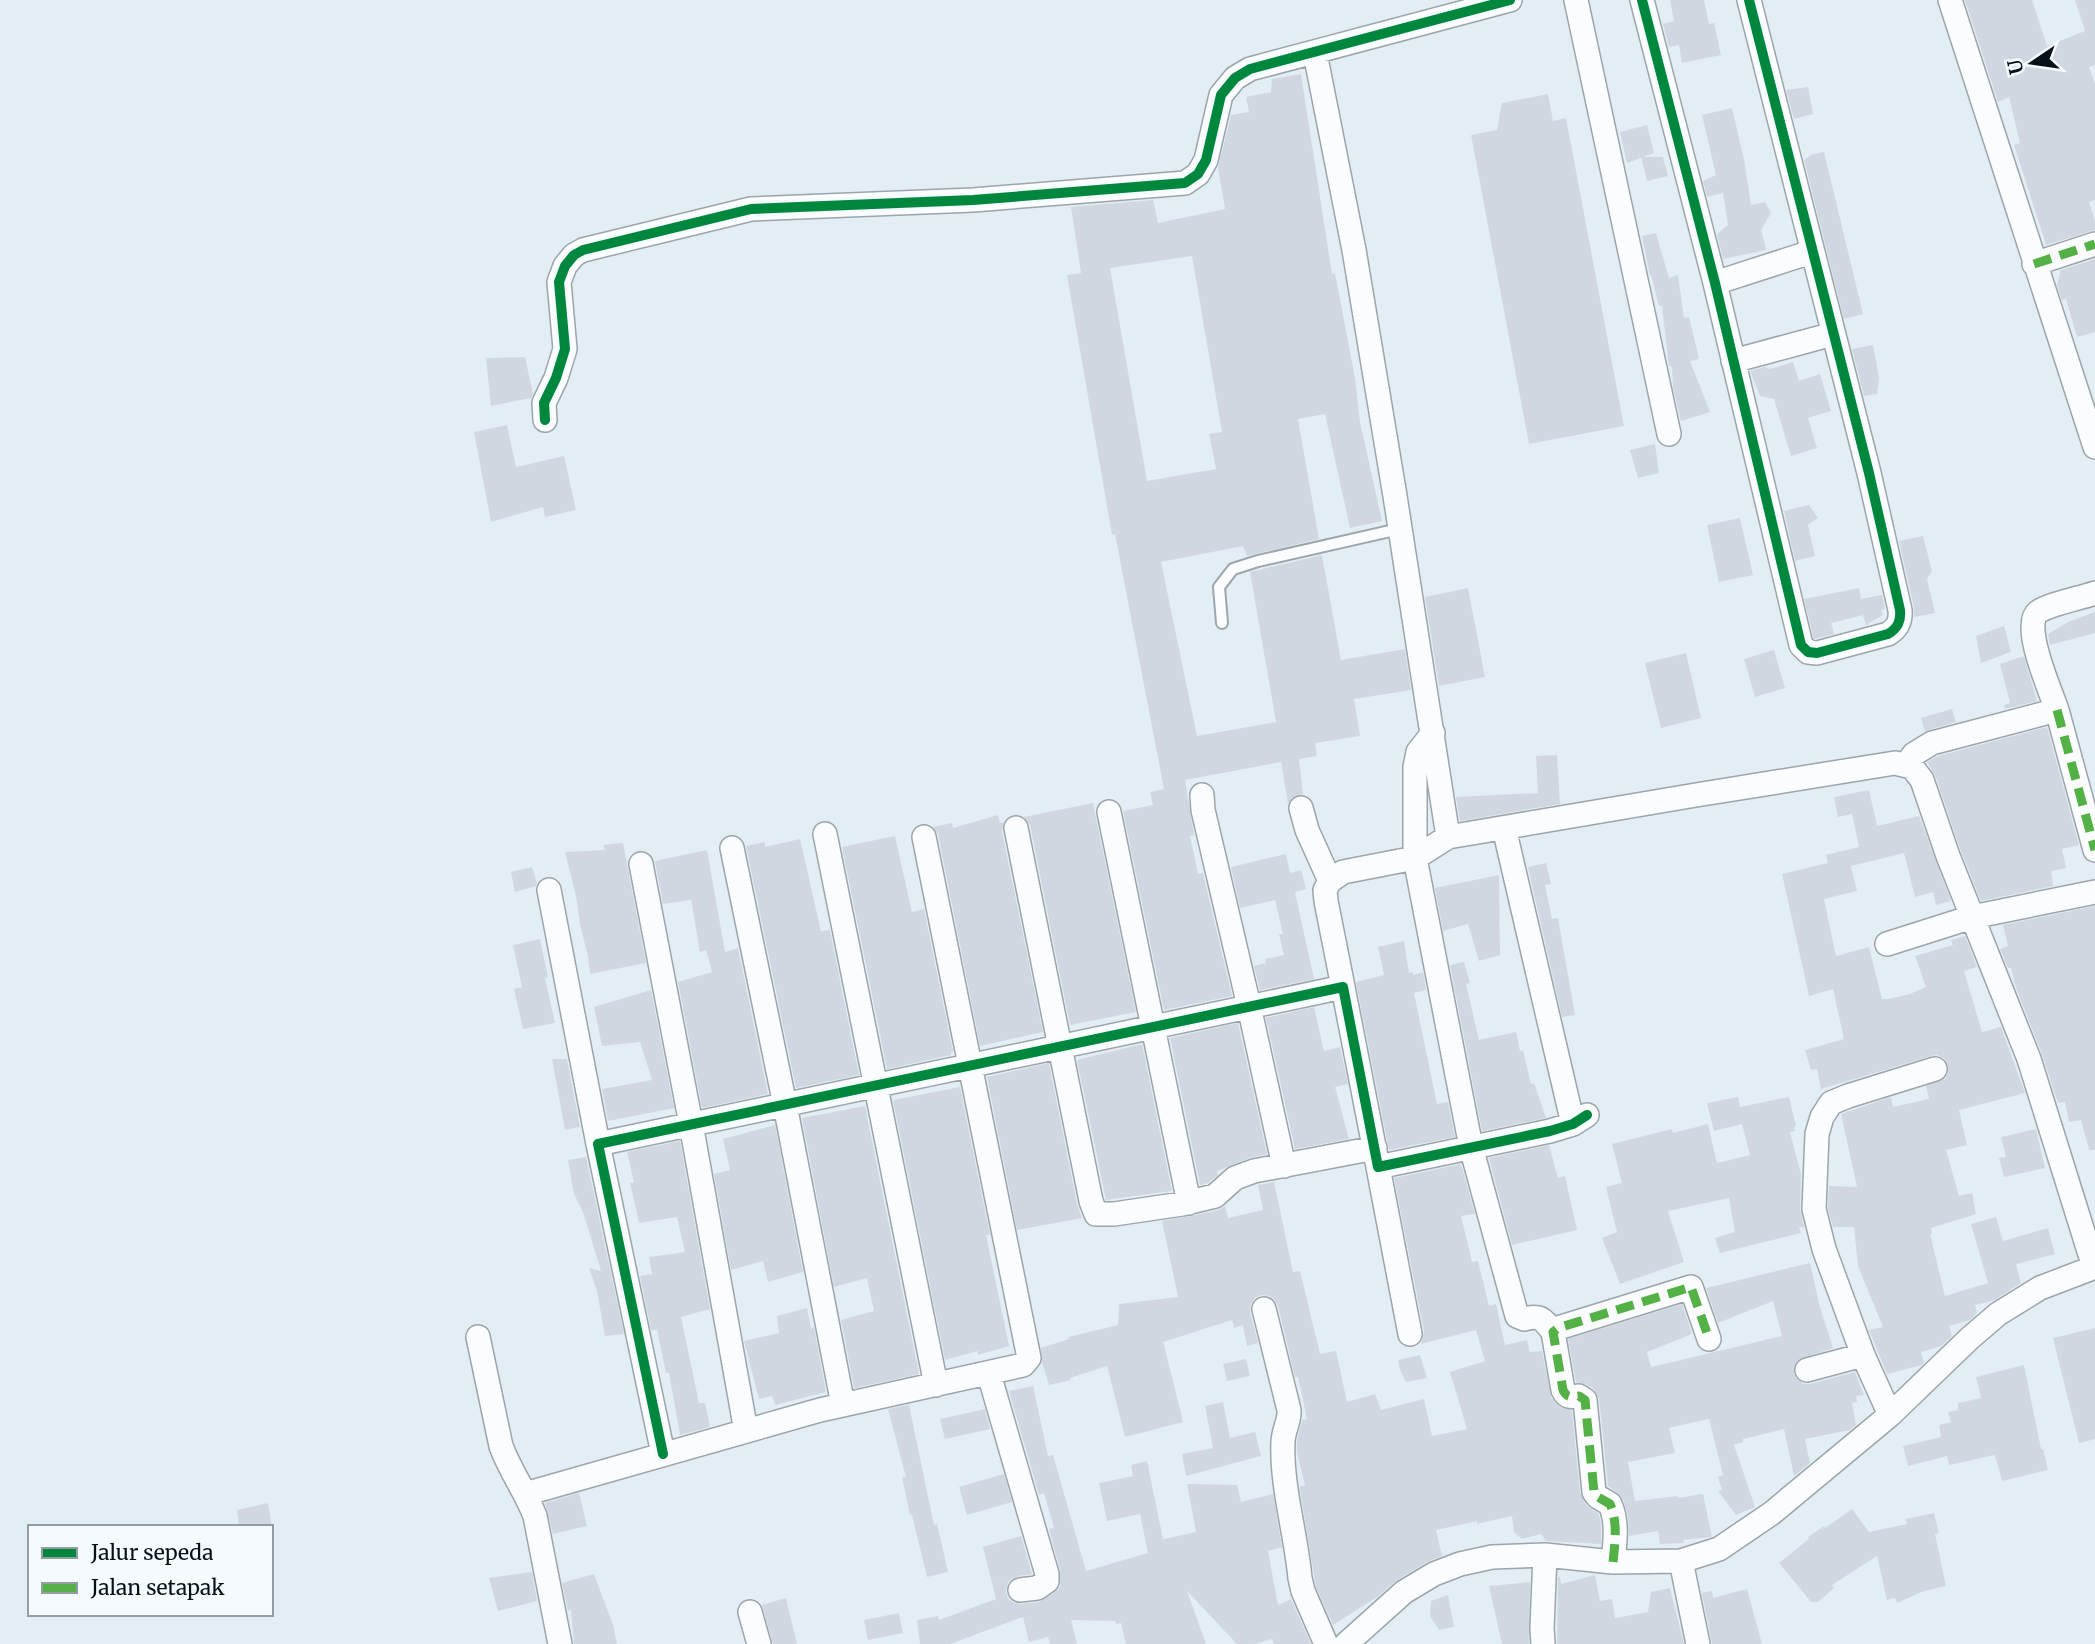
<svg xmlns="http://www.w3.org/2000/svg" width="2095" height="1644" font-family="Merriweather,serif">
<style>
.building{fill:#d0d7e0;fill-rule:evenodd}
.lines{fill:none;stroke-linecap:round;stroke-linejoin:round}
.service-casing{stroke:#9ba5ab;stroke-width:14}
.minor-casing{stroke:#9ba5ab;stroke-width:26}
.service{stroke:#fbfcfd;stroke-width:10}
.minor{stroke:#fbfcfd;stroke-width:23}
.quiet{stroke:#54b145;stroke-width:9;stroke-dasharray:18 9;stroke-linecap:butt}
.cycleway-casing{stroke:#f4fafe;stroke-width:15}
.cycleway{stroke:#00873e;stroke-width:10}
</style>
<rect width="100%" height="100%" fill="#e3eef4"/>
<path class="building" d="M 1670,0 L 1704,0 L 1709,24 L 1714,23 L 1721,55 L 1682,63 L 1679,45 L 1669,47 L 1663,24 L 1674,21 Z
M 1965,0 L 2032,0 L 2047,46 L 2085,31 L 2075,0 L 2095,0 L 2095,65 L 2089,67 L 2095,84 L 2095,200 L 2089,202 L 2095,221 L 2095,230 L 2046,245 L 2014,145 L 2020,143 L 2009,97 L 1998,102 Z
M 1301,74 L 1332,274 L 1335,273 L 1355,378 L 1360,422 L 1382,521 L 1350,528 L 1325,414 L 1298,419 L 1319,539 L 1247,556 L 1243,546 L 1161,562 L 1197,736 L 1276,722 L 1250,572 L 1322,555 L 1341,660 L 1405,649 L 1411,690 L 1354,699 L 1360,736 L 1315,743 L 1317,756 L 1299,759 L 1303,794 L 1292,798 L 1288,804 L 1281,762 L 1185,780 L 1194,835 L 1190,836 L 1198,874 L 1203,873 L 1232,996 L 1164,1010 L 1123,811 L 1153,805 L 1150,792 L 1164,789 L 1115,534 L 1112,535 L 1067,275 L 1081,273 L 1071,207 L 1153,200 L 1158,223 L 1225,209 L 1218,168 L 1231,115 L 1249,112 L 1246,97 L 1271,92 L 1272,79 ZM 1192,256 L 1222,432 L 1209,434 L 1216,469 L 1147,481 L 1110,268 Z
M 1808,87 L 1813,114 L 1794,119 L 1786,90 Z
M 1548,94 L 1553,121 L 1566,118 L 1624,426 L 1529,444 L 1471,135 L 1497,130 L 1502,103 Z
M 1732,108 L 1744,159 L 1751,205 L 1765,202 L 1771,213 L 1761,230 L 1766,250 L 1723,259 L 1717,234 L 1728,225 L 1723,193 L 1707,197 L 1703,181 L 1716,175 L 1702,115 Z
M 1647,125 L 1654,153 L 1627,163 L 1620,132 Z
M 1824,152 L 1863,314 L 1844,319 L 1804,160 L 1811,155 Z
M 1641,157 L 1663,157 L 1668,176 L 1647,181 Z
M 1656,233 L 1669,278 L 1678,275 L 1684,318 L 1689,317 L 1699,359 L 1690,361 L 1710,412 L 1681,421 L 1673,388 L 1672,367 L 1669,366 L 1662,306 L 1659,306 L 1651,275 L 1650,276 L 1642,236 Z
M 2095,259 L 2095,332 L 2077,337 L 2066,299 L 2062,300 L 2057,285 L 2061,270 Z
M 1873,345 L 1879,378 L 1877,394 L 1864,396 L 1852,349 Z
M 525,357 L 533,394 L 531,398 L 491,406 L 486,358 Z
M 1793,362 L 1799,381 L 1820,374 L 1831,411 L 1808,418 L 1817,448 L 1791,456 L 1774,399 L 1760,396 L 1750,371 L 1765,367 L 1770,369 Z
M 507,425 L 516,467 L 564,456 L 576,510 L 545,517 L 543,507 L 491,522 L 474,432 Z
M 1655,444 L 1659,473 L 1638,478 L 1630,450 Z
M 1809,505 L 1818,518 L 1808,525 L 1815,556 L 1795,561 L 1784,511 Z
M 1740,518 L 1753,575 L 1719,582 L 1707,525 Z
M 1923,536 L 1932,571 L 1927,579 L 1935,613 L 1914,617 L 1914,607 L 1899,541 Z
M 1468,588 L 1485,677 L 1439,686 L 1425,597 Z
M 1859,588 L 1861,599 L 1882,595 L 1885,609 L 1881,610 L 1883,615 L 1866,625 L 1863,615 L 1831,623 L 1834,634 L 1814,639 L 1804,599 Z
M 2095,612 L 2095,633 L 2050,645 L 2048,634 L 2068,622 Z
M 2004,626 L 2011,652 L 1981,663 L 1976,636 Z
M 1774,650 L 1785,688 L 1755,697 L 1744,659 Z
M 1686,653 L 1701,718 L 1661,728 L 1645,663 Z
M 2024,656 L 2037,701 L 2005,709 L 2004,705 L 2010,703 L 2000,664 Z
M 1952,709 L 1956,722 L 1925,731 L 1921,718 Z
M 2047,727 L 2079,845 L 2062,849 L 2066,868 L 2051,871 L 2053,886 L 1981,901 L 1961,851 L 1935,775 L 1927,762 L 1938,756 Z
M 1557,755 L 1560,804 L 1460,821 L 1456,797 L 1538,793 L 1536,756 Z
M 1869,790 L 1877,826 L 1919,816 L 1951,901 L 1936,905 L 1933,892 L 1915,897 L 1904,853 L 1851,866 L 1857,891 L 1824,899 L 1836,956 L 1869,947 L 1882,999 L 1889,999 L 1910,994 L 1926,987 L 1915,956 L 1953,945 L 1951,940 L 1965,936 L 1977,967 L 1964,971 L 1982,1032 L 2001,1027 L 2025,1093 L 1959,1110 L 1967,1145 L 1946,1150 L 1959,1196 L 1972,1193 L 1976,1214 L 1931,1228 L 1932,1234 L 1930,1234 L 1945,1296 L 1988,1283 L 1971,1224 L 1996,1217 L 2003,1241 L 2048,1228 L 2055,1254 L 2016,1264 L 2021,1283 L 1995,1300 L 1975,1305 L 1977,1313 L 1970,1320 L 1949,1326 L 1952,1336 L 1941,1346 L 1921,1352 L 1924,1363 L 1922,1365 L 1887,1374 L 1869,1330 L 1883,1327 L 1858,1266 L 1854,1227 L 1833,1227 L 1828,1208 L 1829,1186 L 1857,1187 L 1841,1114 L 1891,1097 L 1893,1107 L 1929,1099 L 1926,1086 L 1945,1079 L 1948,1073 L 1948,1066 L 1944,1058 L 1937,1055 L 1931,1056 L 1821,1089 L 1817,1069 L 1811,1070 L 1805,1050 L 1844,1039 L 1833,989 L 1809,996 L 1782,874 L 1828,863 L 1826,855 L 1859,847 L 1852,814 L 1838,817 L 1834,797 Z
M 1093,803 L 1136,1012 L 1070,1025 L 1030,825 L 1024,817 Z
M 998,815 L 1000,823 L 1004,822 L 1002,831 L 1043,1032 L 980,1046 L 938,834 L 933,827 L 952,823 L 953,828 Z
M 895,836 L 912,912 L 924,909 L 953,1052 L 951,1052 L 951,1055 L 887,1069 L 842,847 Z
M 800,839 L 821,931 L 830,930 L 859,1075 L 796,1088 L 746,846 L 765,842 L 765,847 Z
M 623,843 L 646,963 L 590,974 L 588,957 L 580,924 L 576,896 L 565,852 L 605,850 L 603,845 Z
M 707,850 L 725,952 L 738,948 L 768,1094 L 702,1108 L 678,982 L 712,972 L 706,950 L 700,952 L 691,900 L 663,904 L 655,861 Z
M 1286,854 L 1290,873 L 1301,870 L 1306,889 L 1295,892 L 1314,979 L 1260,990 L 1254,966 L 1266,963 L 1265,959 L 1284,955 L 1279,934 L 1283,934 L 1275,900 L 1240,908 L 1231,867 Z
M 1546,863 L 1551,884 L 1545,885 L 1552,919 L 1558,918 L 1575,1015 L 1562,1017 L 1528,867 Z
M 532,867 L 537,883 L 536,886 L 515,892 L 511,872 Z
M 1499,875 L 1500,955 L 1479,961 L 1468,924 L 1443,931 L 1435,888 Z
M 2095,906 L 2095,1150 L 2089,1150 L 2081,1120 L 2069,1122 L 2065,1102 L 2058,1103 L 2042,1054 L 2016,988 L 2011,968 L 2008,968 L 2000,949 L 2008,946 L 2003,925 Z
M 540,939 L 548,977 L 545,978 L 555,1023 L 523,1029 L 514,989 L 522,987 L 513,945 Z
M 1404,941 L 1409,973 L 1413,972 L 1413,975 L 1423,972 L 1426,990 L 1414,993 L 1437,1104 L 1448,1102 L 1455,1137 L 1389,1150 L 1356,982 L 1384,975 L 1378,947 Z
M 1464,962 L 1470,983 L 1466,984 L 1479,1040 L 1516,1032 L 1520,1051 L 1523,1050 L 1531,1084 L 1534,1083 L 1546,1118 L 1482,1131 L 1450,965 Z
M 651,990 L 674,1108 L 608,1121 L 602,1089 L 652,1080 L 640,1042 L 602,1046 L 594,1007 Z
M 1314,1007 L 1324,1051 L 1340,1047 L 1348,1084 L 1335,1087 L 1349,1139 L 1295,1149 L 1266,1018 Z
M 1238,1023 L 1267,1154 L 1249,1158 L 1217,1171 L 1218,1175 L 1208,1183 L 1200,1185 L 1170,1038 Z
M 1142,1044 L 1172,1191 L 1106,1200 L 1077,1060 Z
M 552,1059 L 567,1059 L 580,1127 L 565,1130 Z
M 1049,1063 L 1077,1204 L 1082,1218 L 1017,1230 L 987,1077 Z
M 960,1087 L 990,1235 L 986,1235 L 1009,1346 L 978,1355 L 978,1351 L 945,1360 L 893,1100 Z
M 1738,1097 L 1740,1107 L 1789,1097 L 1796,1126 L 1794,1127 L 1795,1131 L 1790,1132 L 1801,1174 L 1800,1209 L 1804,1227 L 1799,1227 L 1801,1233 L 1720,1253 L 1715,1238 L 1735,1232 L 1729,1198 L 1668,1211 L 1684,1262 L 1620,1284 L 1602,1238 L 1617,1232 L 1606,1187 L 1622,1183 L 1612,1144 L 1672,1129 L 1673,1133 L 1708,1124 L 1717,1163 L 1750,1155 L 1742,1124 L 1714,1131 L 1707,1103 Z
M 865,1106 L 919,1374 L 854,1388 L 841,1320 L 874,1311 L 867,1278 L 834,1287 L 802,1118 Z
M 775,1125 L 803,1272 L 768,1282 L 763,1261 L 731,1270 L 714,1174 L 730,1170 L 723,1139 Z
M 2036,1129 L 2045,1168 L 2004,1177 L 1999,1158 L 2006,1157 L 2001,1137 Z
M 680,1141 L 710,1309 L 681,1317 L 699,1403 L 705,1403 L 710,1427 L 680,1435 L 669,1373 L 666,1373 L 657,1330 L 651,1330 L 640,1276 L 652,1274 L 649,1257 L 685,1252 L 677,1217 L 639,1223 L 630,1183 L 634,1182 L 627,1152 Z
M 1549,1145 L 1558,1178 L 1565,1176 L 1577,1230 L 1512,1245 L 1489,1158 Z
M 586,1157 L 624,1334 L 605,1336 L 597,1291 L 589,1268 L 601,1271 L 583,1212 L 574,1194 L 568,1160 Z
M 1461,1164 L 1475,1214 L 1461,1216 L 1472,1262 L 1478,1261 L 1489,1306 L 1496,1304 L 1505,1345 L 1527,1340 L 1530,1352 L 1542,1351 L 1551,1397 L 1560,1407 L 1572,1411 L 1580,1493 L 1587,1506 L 1599,1514 L 1601,1526 L 1601,1544 L 1546,1541 L 1541,1534 L 1522,1539 L 1514,1532 L 1512,1516 L 1477,1524 L 1477,1521 L 1436,1530 L 1442,1556 L 1427,1562 L 1397,1580 L 1377,1597 L 1333,1625 L 1316,1587 L 1300,1490 L 1300,1486 L 1305,1486 L 1297,1452 L 1297,1440 L 1302,1420 L 1307,1419 L 1298,1377 L 1295,1377 L 1278,1306 L 1274,1299 L 1269,1296 L 1261,1295 L 1255,1298 L 1251,1304 L 1250,1312 L 1258,1343 L 1247,1346 L 1243,1325 L 1234,1328 L 1232,1320 L 1163,1342 L 1183,1422 L 1125,1437 L 1107,1366 L 1070,1378 L 1071,1380 L 1049,1385 L 1042,1362 L 1041,1348 L 1069,1339 L 1068,1337 L 1118,1325 L 1119,1304 L 1178,1297 L 1162,1221 L 1192,1216 L 1218,1210 L 1225,1206 L 1228,1218 L 1263,1210 L 1258,1185 L 1274,1182 L 1293,1272 L 1300,1271 L 1320,1354 L 1336,1351 L 1347,1402 L 1375,1394 L 1381,1410 L 1424,1399 L 1432,1436 L 1467,1429 L 1450,1372 L 1485,1361 L 1476,1330 L 1421,1344 L 1424,1331 L 1394,1178 Z
M 1810,1263 L 1820,1307 L 1833,1348 L 1798,1360 L 1794,1366 L 1794,1374 L 1798,1380 L 1804,1384 L 1810,1384 L 1855,1372 L 1864,1395 L 1856,1396 L 1857,1402 L 1852,1403 L 1856,1425 L 1850,1430 L 1805,1439 L 1810,1463 L 1794,1476 L 1784,1429 L 1743,1439 L 1743,1442 L 1734,1445 L 1755,1507 L 1736,1515 L 1718,1491 L 1722,1490 L 1718,1477 L 1723,1475 L 1709,1419 L 1669,1428 L 1675,1453 L 1628,1462 L 1635,1501 L 1678,1496 L 1678,1498 L 1703,1494 L 1712,1537 L 1683,1540 L 1684,1543 L 1660,1544 L 1658,1531 L 1629,1536 L 1628,1516 L 1623,1499 L 1617,1492 L 1608,1486 L 1599,1398 L 1593,1388 L 1586,1384 L 1576,1382 L 1568,1339 L 1682,1304 L 1692,1334 L 1647,1352 L 1651,1367 L 1782,1336 L 1773,1301 L 1718,1323 L 1706,1288 Z
M 807,1308 L 811,1328 L 814,1327 L 826,1392 L 775,1405 L 772,1396 L 759,1399 L 744,1341 L 779,1333 L 777,1316 Z
M 2095,1328 L 2095,1439 L 2079,1443 L 2053,1338 Z
M 1420,1355 L 1427,1378 L 1406,1382 L 1400,1370 L 1398,1360 Z
M 1246,1359 L 1250,1376 L 1227,1381 L 1223,1364 Z
M 2024,1365 L 2041,1449 L 2043,1449 L 2048,1470 L 2002,1481 L 1995,1455 L 1949,1465 L 1947,1456 L 1908,1466 L 1903,1446 L 1941,1437 L 1939,1425 L 1951,1422 L 1948,1412 L 1958,1410 L 1958,1403 L 1981,1398 L 1976,1377 Z
M 1033,1386 L 1048,1456 L 1053,1455 L 1086,1571 L 1148,1553 L 1140,1514 L 1107,1521 L 1099,1483 L 1133,1476 L 1131,1465 L 1147,1461 L 1163,1539 L 1196,1532 L 1187,1484 L 1237,1485 L 1241,1502 L 1273,1494 L 1282,1547 L 1268,1551 L 1278,1605 L 1291,1599 L 1311,1644 L 1274,1644 L 1272,1639 L 1255,1644 L 1237,1644 L 1187,1591 L 1206,1644 L 1126,1644 L 1121,1623 L 1116,1624 L 1115,1621 L 1071,1620 L 1077,1644 L 1050,1644 L 1048,1637 L 1029,1642 L 1023,1617 L 950,1644 L 920,1644 L 917,1620 L 938,1616 L 939,1620 L 996,1599 L 983,1547 L 1021,1536 L 1032,1574 L 1018,1576 L 1011,1579 L 1007,1584 L 1006,1592 L 1008,1598 L 1014,1603 L 1022,1604 L 1039,1602 L 1055,1592 L 1060,1587 L 1060,1570 L 1049,1529 L 1054,1528 L 1044,1493 L 1039,1495 L 1009,1391 Z
M 1223,1402 L 1230,1438 L 1255,1432 L 1261,1456 L 1186,1476 L 1182,1454 L 1213,1448 L 1205,1406 Z
M 909,1405 L 934,1525 L 937,1524 L 948,1572 L 927,1577 L 912,1515 L 910,1515 L 902,1477 L 906,1477 L 888,1409 Z
M 985,1409 L 990,1429 L 945,1439 L 940,1419 Z
M 1004,1474 L 1012,1502 L 967,1515 L 959,1487 Z
M 579,1493 L 587,1526 L 553,1534 L 545,1503 Z
M 268,1503 L 272,1527 L 239,1527 L 237,1510 Z
M 1852,1509 L 1869,1532 L 1907,1524 L 1906,1519 L 1934,1513 L 1939,1533 L 1935,1534 L 1946,1586 L 1924,1591 L 1897,1603 L 1895,1598 L 1887,1600 L 1877,1556 L 1832,1585 L 1834,1588 L 1818,1602 L 1811,1602 L 1779,1563 L 1809,1539 L 1808,1537 L 1824,1526 L 1825,1528 Z
M 532,1572 L 537,1601 L 498,1611 L 489,1578 Z
M 594,1574 L 613,1625 L 617,1644 L 574,1644 L 571,1610 L 568,1611 L 562,1583 Z
M 1595,1575 L 1600,1601 L 1612,1599 L 1615,1618 L 1648,1612 L 1651,1592 L 1670,1588 L 1684,1644 L 1557,1644 L 1558,1577 L 1560,1577 L 1561,1584 Z
M 1530,1582 L 1529,1644 L 1502,1644 L 1489,1586 Z
M 1747,1589 L 1762,1644 L 1712,1644 L 1702,1593 L 1712,1591 L 1713,1598 Z
M 1448,1595 L 1454,1627 L 1439,1630 L 1430,1616 L 1431,1601 Z
M 786,1598 L 797,1644 L 773,1644 L 762,1605 Z
M 899,1613 L 903,1633 L 868,1640 L 864,1620 Z"/>
<g class="lines">
<defs>
<path id="service" d="M 1222,623 L 1219,587 L 1233,569 L 1258,561 L 1399,529"/>
<path id="minor" d="M 1576,0 L 1669,434
M 1642,0 L 1715,283 L 1801,645 L 1808,652 L 1817,653 L 1888,634 C 1898,628 1901,621 1900,610 L 1869,473 L 1749,0
M 1950,0 L 2095,447
M 1315,53 L 1354,250 L 1395,496 L 1448,837 L 1415,858 L 1343,872 L 1330,881 L 1325,890 L 1326,901 L 1343,987
M 2034,264 L 2095,244
M 1715,283 L 1811,252
M 1733,361 L 1833,334
M 545,420 L 544,403 L 556,378 L 565,349 L 559,282 L 565,266 L 574,255 L 583,250 L 751,209 L 973,200 L 1185,183 L 1198,174 L 1206,160 L 1221,95 L 1235,78 L 1250,69 L 1510,0
M 2057,710 L 2095,850
M 1433,733 L 1418,752 L 1415,767 L 1415,858 L 1471,1147 L 1517,1316 L 1524,1319 C 1541,1315 1542,1318 1553,1332
M 1906,765 L 1914,754 L 1932,743 L 2057,710 C 2051,692 2021,625 2038,612 C 2049,604 2081,598 2095,593
M 1202,795 L 1203,810 L 1249,1006 L 1284,1166
M 1301,808 L 1307,830 L 1330,881
M 1109,812 L 1189,1203
M 1016,828 L 1091,1201 L 1096,1214 L 1114,1214 L 1182,1204 L 1215,1196 L 1235,1178 L 1254,1171 L 1375,1148
M 1504,828 L 1573,1124
M 825,834 L 936,1385
M 1448,837 L 1696,795 L 1895,763 L 1912,767 L 1922,780 L 1948,856 L 2029,1059 L 2094,1267
M 732,848 L 785,1105 L 843,1405
M 641,864 L 691,1124 L 746,1431
M 549,890 L 598,1144
M 1887,944 L 1972,917 L 2095,892
M 1378,1167 L 1410,1334
M 1264,1309 L 1289,1410 C 1290,1421 1283,1431 1283,1442 C 1281,1485 1296,1534 1300,1578 L 1303,1591 L 1326,1644
M 478,1337 L 501,1446 C 510,1471 526,1492 535,1516 L 560,1644
M 1807,1370 L 1863,1355
M 989,1374 L 1047,1574 L 1047,1581 L 1037,1588 L 1020,1590
M 1890,1415 L 1863,1355 L 1824,1249 L 1814,1209 L 1817,1134 L 1822,1117 L 1831,1103 L 1848,1096 L 1935,1069
M 663,1454 L 598,1144 L 1343,987 L 1378,1167 L 1550,1131 L 1573,1124 L 1587,1115
M 525,1494 L 820,1410 L 1023,1365 L 1029,1358 L 924,837
M 1681,1561 L 1698,1644
M 1613,1562 C 1615,1543 1618,1522 1610,1504 L 1598,1497 L 1594,1492 L 1585,1400 L 1579,1396 C 1571,1397 1567,1398 1563,1390 L 1553,1332 L 1558,1328 L 1691,1287 L 1709,1339
M 750,1612 L 759,1644
M 1346,1644 L 1404,1592 L 1434,1574 L 1460,1564 L 1492,1557 L 1545,1555 L 1613,1562 L 1681,1561 L 1719,1549 L 1772,1513 L 1890,1415 L 1970,1338 L 1998,1314 L 2040,1288 L 2095,1267
M 1543,1644 L 1542,1628 L 1545,1555"/>
</defs>
<use href="#service" class="service-casing"/>
<use href="#minor" class="minor-casing"/>
<use href="#service" class="service"/>
<use href="#minor" class="minor"/>
<path class="quiet" d="M 2034,264 L 2095,244
M 2057,710 L 2095,850
M 1613,1562 C 1615,1543 1618,1522 1610,1504 L 1598,1497 L 1594,1492 L 1585,1400 L 1579,1396 C 1571,1397 1567,1398 1563,1390 L 1553,1332 L 1558,1328 L 1691,1287 L 1709,1339"/>
<defs>
<path id="cycleway" d="M 1642,0 L 1715,283 L 1801,645 L 1808,652 L 1817,653 L 1888,634 C 1898,628 1901,621 1900,610 L 1869,473 L 1749,0
M 545,420 L 544,403 L 556,378 L 565,349 L 559,282 L 565,266 L 574,255 L 583,250 L 751,209 L 973,200 L 1185,183 L 1198,174 L 1206,160 L 1221,95 L 1235,78 L 1250,69 L 1510,0
M 663,1454 L 598,1144 L 1343,987 L 1378,1167 L 1550,1131 L 1573,1124 L 1587,1115"/>
</defs>
<use href="#cycleway" class="cycleway-casing"/>
<use href="#cycleway" class="cycleway"/>
</g>
<rect x="28" y="1525" width="245" height="91" fill="#f4fafe" stroke="#959da2" stroke-width="2"/>
<rect x="42" y="1548" width="35" height="10" fill="#00873e" stroke="#959da2" stroke-width="2"/>
<text x="91" y="1560" font-size="21" fill="#061117">Jalur sepeda</text>
<rect x="42" y="1583" width="35" height="10" fill="#54b145" stroke="#959da2" stroke-width="2"/>
<text x="91" y="1595" font-size="21" fill="#061117">Jalan setapak</text>
<g transform="translate(2032 63) rotate(257)" stroke="#f4fafe" stroke-width="5" paint-order="stroke">
<path d="M0-5L12 26L0 18L-12 26Z" fill="#061117"/>
<text y="-10" font-size="19" font-weight="bold" text-anchor="middle" fill="#061117">U</text>
</g>
</svg>
